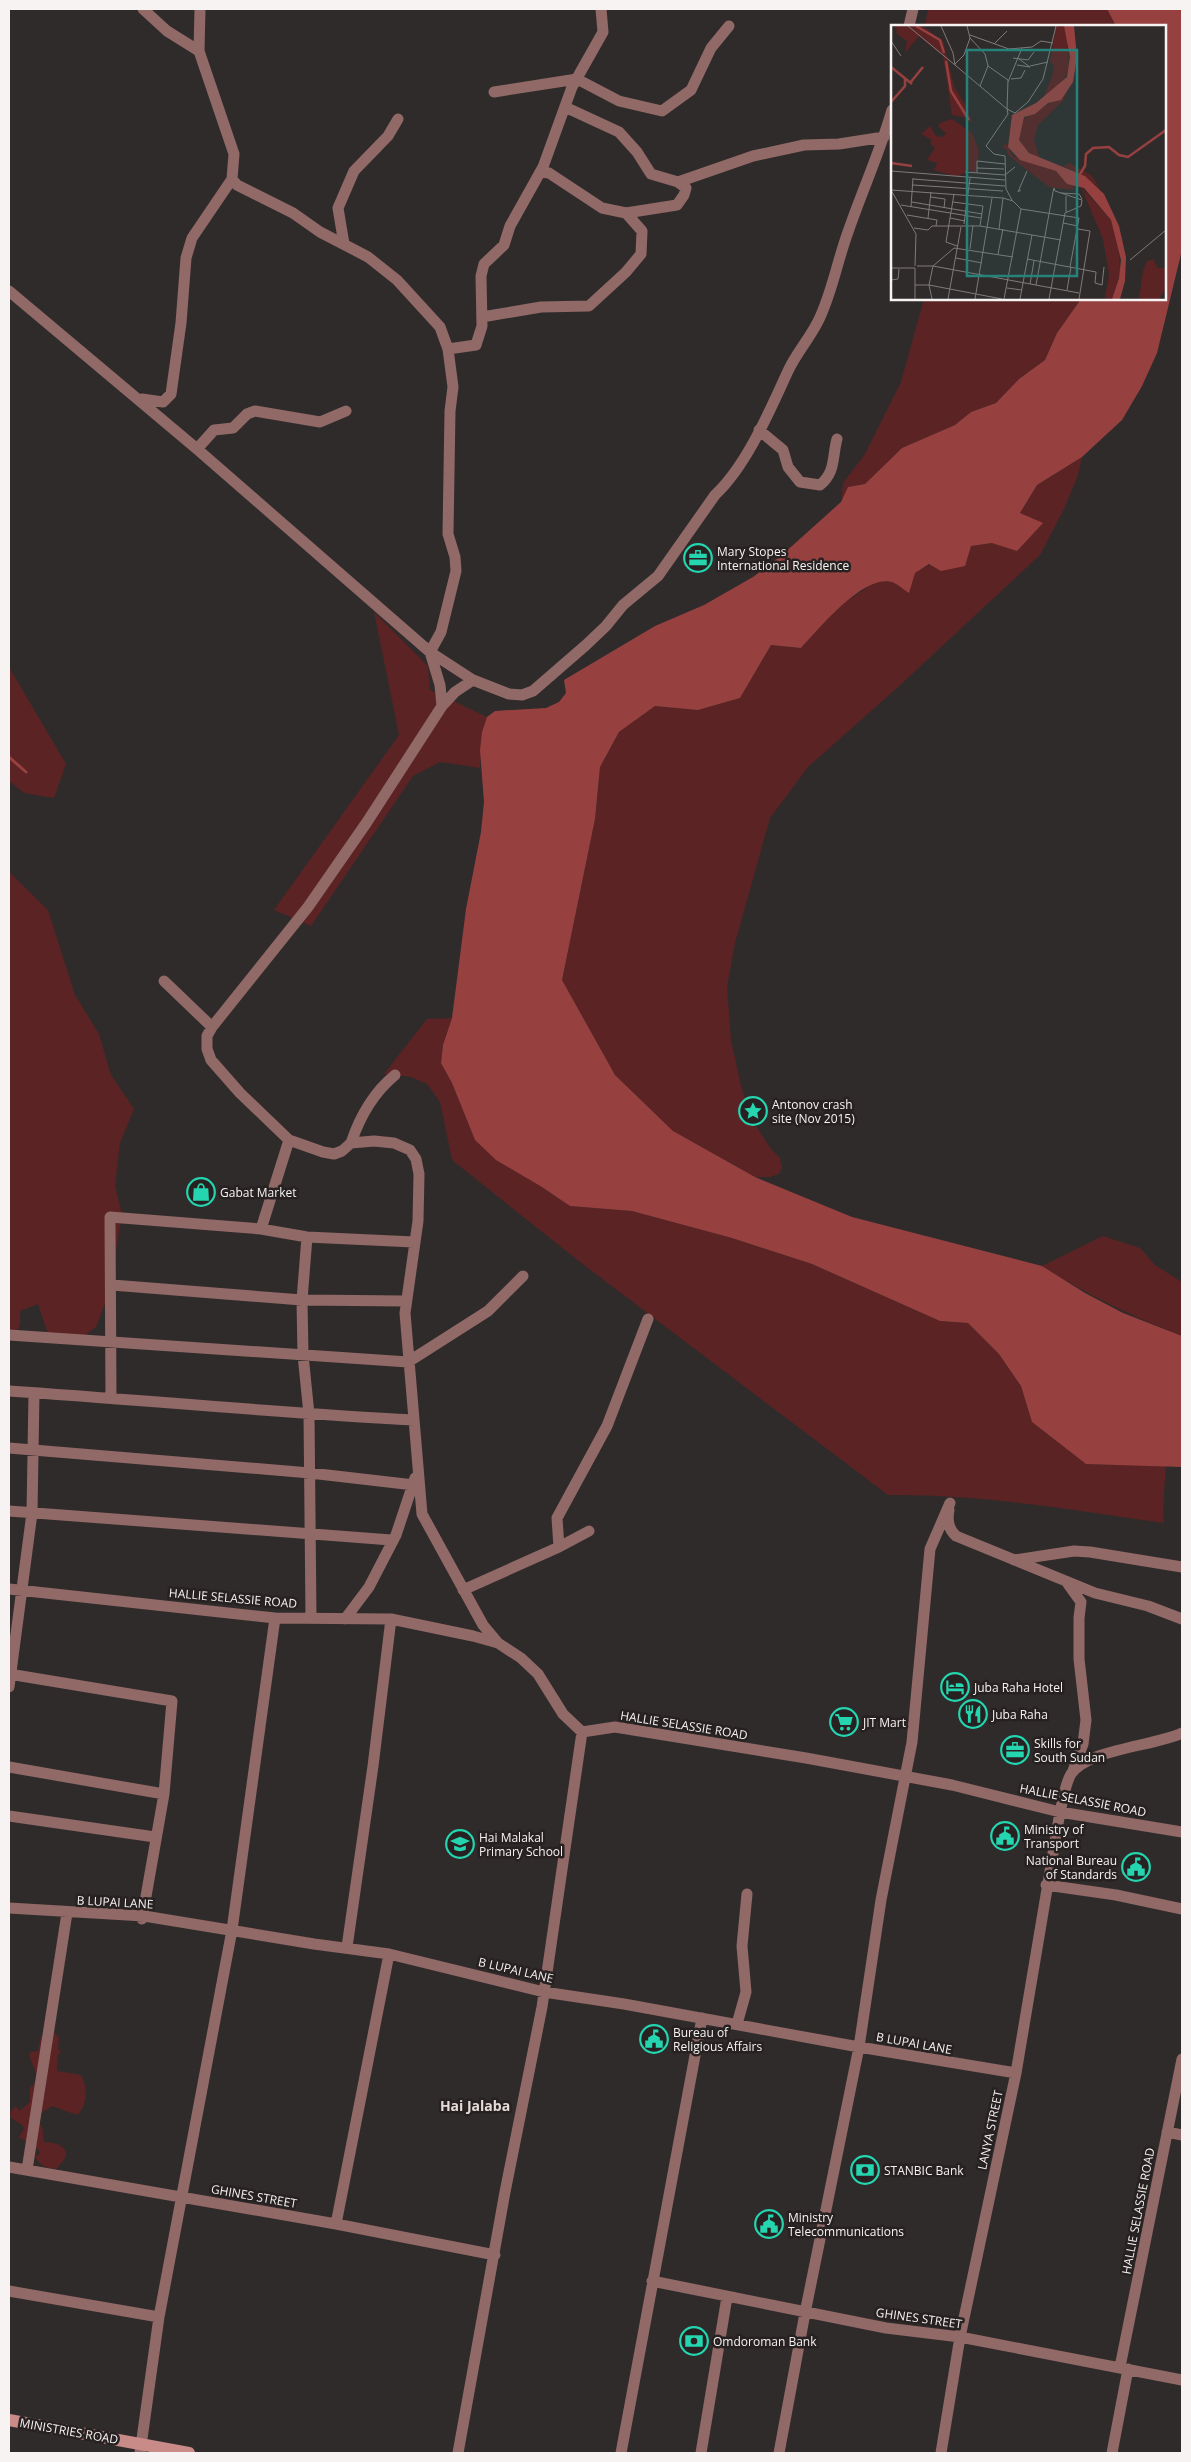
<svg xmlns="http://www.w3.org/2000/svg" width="1191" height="2462" font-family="'Open Sans',sans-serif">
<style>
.green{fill:#5b2323}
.water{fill:#964140}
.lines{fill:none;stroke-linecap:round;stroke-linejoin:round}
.stream{stroke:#964140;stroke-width:3}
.street{stroke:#916967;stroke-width:11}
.secondary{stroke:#c98b87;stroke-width:12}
.labels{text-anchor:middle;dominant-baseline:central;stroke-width:5;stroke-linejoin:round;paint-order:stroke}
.poi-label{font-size:12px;fill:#f7f3f3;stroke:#272121;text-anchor:start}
.street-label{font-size:12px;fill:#f7f3f3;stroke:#272121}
.neighbourhood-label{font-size:14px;font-weight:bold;fill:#e3dcdb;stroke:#272121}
.inset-river{fill:none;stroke:#964140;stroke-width:2.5}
.inset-road{fill:none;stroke:#807b7b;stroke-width:1}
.view{fill:#26827b;fill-opacity:0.15;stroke:#26827b;stroke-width:2.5}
.inset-edge{fill:none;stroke:#f7f3f3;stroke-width:2.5}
</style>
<rect width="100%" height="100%" fill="#302b2b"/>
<path class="green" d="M 928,9 L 1107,9 L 1116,26 L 925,26 Z
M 924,299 L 1081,299 L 1057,333 L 1045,360 L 1019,379 L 996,403 L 971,412 L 955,425 L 902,448 L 865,484 L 848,487 L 841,502 L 843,483 L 865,454 L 901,382 Z
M 1082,457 L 1078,475 L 1064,509 L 1040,555 L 897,688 L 808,767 L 770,818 L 735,943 L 727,987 L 731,1040 L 741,1086 L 752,1120 L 771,1149 L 780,1158 L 782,1168 L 779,1174 L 770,1177 L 755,1177 L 673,1131 L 615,1075 L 562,980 L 595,819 L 600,767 L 619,732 L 655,706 L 698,710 L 740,698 L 771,645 L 801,648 L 839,606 L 877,581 L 893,582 L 971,546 L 992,543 L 1043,524 L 1020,513 L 1037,485 Z
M 374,612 L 428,666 L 430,690 L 487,717 L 482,732 L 480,768 L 440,762 L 413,776 L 311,926 L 274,910 L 399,735 Z
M 9,667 L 66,764 L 54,798 L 24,793 L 9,781 Z
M 9,872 L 48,910 L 75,995 L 99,1034 L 111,1075 L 134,1109 L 120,1143 L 115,1186 L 122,1215 L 108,1296 L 96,1327 L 76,1342 L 50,1340 L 38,1304 L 20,1311 L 20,1326 L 9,1338 Z
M 452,1018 L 443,1045 L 441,1063 L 452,1083 L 475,1140 L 570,1206 L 632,1211 L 732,1238 L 812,1264 L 940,1321 L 968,1323 L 999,1354 L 1021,1386 L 1032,1422 L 1086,1464 L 1166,1465 L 1163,1508 L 1164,1523 C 1072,1510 982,1494 888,1495 L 580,1262 L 452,1160 L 440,1102 L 427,1084 L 411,1077 L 384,1074 L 427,1019 Z
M 1103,1236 L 1140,1248 L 1155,1265 L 1182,1282 L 1182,1336 C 1131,1316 1089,1296 1042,1266 Z
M 52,2030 L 59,2038 L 58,2049 L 61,2051 L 58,2055 L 57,2071 L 81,2075 C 88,2088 88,2104 77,2115 L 52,2106 L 41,2113 L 38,2122 L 42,2126 L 44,2142 C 53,2142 72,2146 64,2160 C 62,2163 58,2166 56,2169 C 45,2167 41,2167 35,2156 L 40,2154 L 39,2150 L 19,2137 L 24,2129 L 22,2125 L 11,2118 L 10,2112 L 16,2106 L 19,2111 L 30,2102 L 30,2087 L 33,2086 L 37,2076 L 29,2055 L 31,2052 L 38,2051 L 41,2036 L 45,2037 Z"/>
<path class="water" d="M 1107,9 L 1182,9 L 1182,250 L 1157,353 L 1142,386 L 1122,420 L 1082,457 L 1037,485 L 1020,513 L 1043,523 L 1017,551 L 992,543 L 971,546 L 965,566 L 941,571 L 929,564 L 915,573 L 909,593 C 904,590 898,584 892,582 C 863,574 819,629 801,648 L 771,645 L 740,698 L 698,710 L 655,706 L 619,732 L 600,767 L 595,819 L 562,980 L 615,1075 L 673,1131 L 755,1177 L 852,1217 L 1042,1266 L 1085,1293 L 1123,1313 L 1182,1336 L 1182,1467 L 1086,1464 L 1032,1422 L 1021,1386 L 999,1354 L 968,1323 L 940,1321 L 812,1264 L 732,1238 L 632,1211 L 570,1206 L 542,1187 L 496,1160 L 475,1140 L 452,1083 L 441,1063 L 443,1045 L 452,1018 L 466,909 L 481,832 L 484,802 L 480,750 L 482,732 L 487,717 L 495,711 L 546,708 L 559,702 L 566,693 L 564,680 L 655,626 L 704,605 L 753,577 L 782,555 L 841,502 L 848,487 L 865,484 L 902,448 L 955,425 L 971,412 L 996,403 L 1019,379 L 1045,360 L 1057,333 L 1081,299 L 1165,299 L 1165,26 L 1116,26 Z"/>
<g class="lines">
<path class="stream" d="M 9,757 L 26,772"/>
<path class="street" d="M 143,9 L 167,31 L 199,51 L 234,154 L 232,179 L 237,185 L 293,213 L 320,232 L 368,257 L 397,280 L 440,327 L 448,349 L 453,387 L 450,411 L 448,534 L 455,557 L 456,571 L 441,632 L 430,652 L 473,680 L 509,694 L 522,695 L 533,691 L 586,645 L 606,626 L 623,605 L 658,576 L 715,495 C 747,465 770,410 788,371 C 797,351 813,335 821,315 C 833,288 838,259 848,232 C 862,191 880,152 892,110
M 909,26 L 913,9
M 199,51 L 200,9
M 494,92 L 577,79 L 619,101 L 662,111 L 691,90 L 711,48 L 729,26
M 540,172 L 549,173 L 602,208 L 626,213 L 677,205 L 684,195 L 686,188 L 678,182 L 651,174 L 637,152 L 619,132 L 565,107
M 678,182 L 753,156 L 804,145 L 839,144 L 884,137
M 344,244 L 338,208 L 354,171 L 388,136 L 398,119
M 9,291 L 197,449 L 430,652 L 440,685 L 442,706
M 482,317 L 541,307 L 589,306 L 626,272 L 641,254 L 642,231 L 626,213
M 448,349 L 476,345 L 482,326 L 481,276 L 484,264 L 504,245 L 510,226 L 543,167 L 572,87 L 603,32 L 601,9
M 142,399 L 163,402 L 171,394 L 181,323 L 186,258 L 192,238 L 232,179
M 759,430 L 783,450 L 788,467 L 800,482 L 820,485 C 836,472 832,457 837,439
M 197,449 L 214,430 L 233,428 L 247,414 L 255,411 L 320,422 L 346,411
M 473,680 L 455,692 L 442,706 L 367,822 L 308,907 L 212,1027 L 207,1036 L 207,1049 L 211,1060 L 240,1093 L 289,1140 L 323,1152 L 334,1154 L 342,1151 L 351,1143 L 374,1141 L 394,1143 L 410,1150 L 416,1159 L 419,1174 L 418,1221 L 405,1313 L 422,1514 L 483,1625 L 498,1643
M 164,981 L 212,1027
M 351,1143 C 360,1116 373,1093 395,1075
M 261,1229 L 289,1140
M 307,1237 L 302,1300 L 303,1355 L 309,1414 L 311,1618
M 112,1285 L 302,1300 L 405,1301
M 9,1335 L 408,1362 L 488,1311 L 523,1276
M 9,1391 C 144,1400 279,1413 414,1420
M 111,1397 L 110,1217 L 261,1229 L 307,1237 L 414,1242
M 9,1448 L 310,1473 L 414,1485
M 949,1510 C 947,1520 948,1529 956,1536 L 1095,1593 L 1148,1606 L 1182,1619
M 9,1511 L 391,1540
M 589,1531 L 559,1547 L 557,1518 L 607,1426 L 648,1319
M 1014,1560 L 1074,1551 L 1090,1552 L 1182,1567
M 1068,1584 L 1081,1602 L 1079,1618 L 1079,1659 L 1086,1720 L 1083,1744 L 1073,1771
M 9,1589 L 275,1618 L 391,1619 L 473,1636 L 498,1643 L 521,1658 L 538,1674 L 563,1714 L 582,1732 L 615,1727 L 806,1758 L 952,1785 L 1060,1812 L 1182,1832
M 463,1590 L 559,1547
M 345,1619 L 369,1587 L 396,1535 L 415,1478
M 9,1674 L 172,1701 L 164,1794 L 142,1919 L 144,1916
M 9,1687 L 32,1513 L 34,1393
M 9,1767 L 164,1794
M 9,1816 L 155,1837
M 1046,1885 L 1116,1895 L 1182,1909
M 9,1908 L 144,1916 L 314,1944 L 389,1954 L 544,1992 L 624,2004 L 859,2047 L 1016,2073
M 347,1947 L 373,1766 L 391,1619
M 737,2024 L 746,1992 L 742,1946 L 747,1894
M 1167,2132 L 1182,2135
M 9,2167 L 336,2224 L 495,2255
M 27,2170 L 67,1913
M 336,2224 L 389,1954
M 652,2281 L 886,2328 L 960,2337 L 1182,2380
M 9,2291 L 159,2317
M 1120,2367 L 1182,2059
M 140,2453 L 159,2317 L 232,1930 L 275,1618
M 458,2453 L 505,2192 L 542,2007 L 582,1732
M 621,2453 L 702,2018
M 701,2453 L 727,2297
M 779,2453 L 805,2313 L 859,2047 L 881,1900 L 912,1742 L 930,1549 L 950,1503
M 941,2453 L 960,2337 L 1016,2073 L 1060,1812 C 1063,1800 1065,1784 1071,1774 C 1088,1749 1155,1746 1182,1733
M 1112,2453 L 1128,2369"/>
<path class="secondary" d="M 9,2420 L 189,2453"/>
</g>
<defs>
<symbol id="office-ring" viewBox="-11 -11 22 22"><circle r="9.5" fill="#272121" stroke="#24d5af" stroke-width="1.5"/><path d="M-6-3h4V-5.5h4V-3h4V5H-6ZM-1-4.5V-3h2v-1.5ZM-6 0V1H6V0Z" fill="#24d5af"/></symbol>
<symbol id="sight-ring" viewBox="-11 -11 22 22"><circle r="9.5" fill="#272121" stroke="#24d5af" stroke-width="1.5"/><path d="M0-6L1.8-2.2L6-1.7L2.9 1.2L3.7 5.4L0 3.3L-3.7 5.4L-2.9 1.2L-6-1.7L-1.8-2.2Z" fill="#24d5af"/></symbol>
<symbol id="shop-ring" viewBox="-11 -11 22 22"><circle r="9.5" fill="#272121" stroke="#24d5af" stroke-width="1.5"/><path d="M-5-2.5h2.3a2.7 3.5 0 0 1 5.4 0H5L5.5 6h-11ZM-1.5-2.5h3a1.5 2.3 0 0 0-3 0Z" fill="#24d5af"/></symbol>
<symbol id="hotel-ring" viewBox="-11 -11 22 22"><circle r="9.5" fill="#272121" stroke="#24d5af" stroke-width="1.5"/><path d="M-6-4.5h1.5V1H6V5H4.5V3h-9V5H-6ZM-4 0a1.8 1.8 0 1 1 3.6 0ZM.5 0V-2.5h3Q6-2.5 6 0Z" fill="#24d5af"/></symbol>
<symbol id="restaurant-ring" viewBox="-11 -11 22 22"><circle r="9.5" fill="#272121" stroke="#24d5af" stroke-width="1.5"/><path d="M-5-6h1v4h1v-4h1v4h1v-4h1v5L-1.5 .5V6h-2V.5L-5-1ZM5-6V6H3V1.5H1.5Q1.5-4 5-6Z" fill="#24d5af"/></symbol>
<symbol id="supermarket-ring" viewBox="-11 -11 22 22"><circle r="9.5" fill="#272121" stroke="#24d5af" stroke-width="1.5"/><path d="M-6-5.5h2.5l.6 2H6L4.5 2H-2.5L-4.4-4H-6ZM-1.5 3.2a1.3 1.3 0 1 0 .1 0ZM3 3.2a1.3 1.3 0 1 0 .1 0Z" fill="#24d5af"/></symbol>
<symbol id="civic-ring" viewBox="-11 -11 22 22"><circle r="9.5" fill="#272121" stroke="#24d5af" stroke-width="1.5"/><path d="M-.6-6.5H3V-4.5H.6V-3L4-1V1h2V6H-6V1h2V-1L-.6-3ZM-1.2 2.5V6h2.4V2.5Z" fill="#24d5af"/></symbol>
<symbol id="school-ring" viewBox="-11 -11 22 22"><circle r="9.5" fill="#272121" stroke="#24d5af" stroke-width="1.5"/><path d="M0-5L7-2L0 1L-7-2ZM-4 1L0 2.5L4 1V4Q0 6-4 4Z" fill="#24d5af"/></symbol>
<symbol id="bank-ring" viewBox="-11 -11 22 22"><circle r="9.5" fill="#272121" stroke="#24d5af" stroke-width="1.5"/><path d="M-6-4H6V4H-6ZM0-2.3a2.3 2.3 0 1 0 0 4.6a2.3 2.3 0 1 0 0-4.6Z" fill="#24d5af"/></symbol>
</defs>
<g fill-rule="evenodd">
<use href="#office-ring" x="682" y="542" width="32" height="32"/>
<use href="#sight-ring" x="737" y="1095" width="32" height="32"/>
<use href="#shop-ring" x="185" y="1176" width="32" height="32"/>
<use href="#hotel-ring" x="939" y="1671" width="32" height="32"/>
<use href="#restaurant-ring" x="957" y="1698" width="32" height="32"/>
<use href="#supermarket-ring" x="828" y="1706" width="32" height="32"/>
<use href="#office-ring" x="999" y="1734" width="32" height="32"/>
<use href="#civic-ring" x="989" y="1820" width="32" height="32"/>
<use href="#school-ring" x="444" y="1828" width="32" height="32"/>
<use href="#civic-ring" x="1120" y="1851" width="32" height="32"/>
<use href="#civic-ring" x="638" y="2023" width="32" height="32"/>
<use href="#bank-ring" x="849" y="2154" width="32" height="32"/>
<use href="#civic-ring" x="753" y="2208" width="32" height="32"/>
<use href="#bank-ring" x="678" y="2325" width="32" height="32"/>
</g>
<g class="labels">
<g class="poi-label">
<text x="717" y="551">Mary Stopes<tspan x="717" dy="14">International Residence</tspan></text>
<text x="772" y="1104">Antonov crash<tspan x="772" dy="14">site (Nov 2015)</tspan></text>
<text x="220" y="1192">Gabat Market</text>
<text x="974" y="1687">Juba Raha Hotel</text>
<text x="992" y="1714">Juba Raha</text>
<text x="863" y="1722">JIT Mart</text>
<text x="1034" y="1743">Skills for<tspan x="1034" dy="14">South Sudan</tspan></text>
<text x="1024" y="1829">Ministry of<tspan x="1024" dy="14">Transport</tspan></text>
<text x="479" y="1837">Hai Malakal<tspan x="479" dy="14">Primary School</tspan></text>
<text x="1117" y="1860" text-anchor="end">National Bureau<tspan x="1117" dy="14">of Standards</tspan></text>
<text x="673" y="2032">Bureau of<tspan x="673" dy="14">Religious Affairs</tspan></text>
<text x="884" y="2170">STANBIC Bank</text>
<text x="788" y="2217">Ministry<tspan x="788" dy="14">Telecommunications</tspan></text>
<text x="713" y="2341">Omdoroman Bank</text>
</g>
<g class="street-label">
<text transform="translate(233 1598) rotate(5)">HALLIE SELASSIE ROAD</text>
<text transform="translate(684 1725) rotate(9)">HALLIE SELASSIE ROAD</text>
<text transform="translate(1083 1800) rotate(11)">HALLIE SELASSIE ROAD</text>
<text transform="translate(115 1902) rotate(3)">B LUPAI LANE</text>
<text transform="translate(516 1970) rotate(13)">B LUPAI LANE</text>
<text transform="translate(914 2043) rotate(10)">B LUPAI LANE</text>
<text transform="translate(990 2130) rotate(-78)">LANYA STREET</text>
<text transform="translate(254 2196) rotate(10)">GHINES STREET</text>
<text transform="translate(1138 2211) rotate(-79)">HALLIE SELASSIE ROAD</text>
<text transform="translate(919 2318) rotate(8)">GHINES STREET</text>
<text transform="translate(69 2431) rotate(10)">MINISTRIES ROAD</text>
</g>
<g class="neighbourhood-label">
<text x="475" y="2105">Hai Jalaba</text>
</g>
</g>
<g transform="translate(891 25)">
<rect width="275" height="275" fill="#302b2b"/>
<path d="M 5,1 L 31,1 L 52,16 L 63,61 L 74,79 L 81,98 L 72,92 L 61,90 L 52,31 L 28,11 L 14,28 L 16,16 L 6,9 ZM 165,1 L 173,1 L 176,8 L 178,42 L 172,58 L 153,71 L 162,49 L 163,40 L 159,37 ZM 176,67 L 172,76 L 147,100 L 143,115 L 148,131 L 146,133 L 133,123 L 128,115 L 131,95 ZM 61,94 L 81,108 L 88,126 L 85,147 L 81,148 L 79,144 L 67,152 L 43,145 L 46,138 L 36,135 L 44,123 L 39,118 L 41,115 L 30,109 L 39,101 L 45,111 L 52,112 L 55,108 L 47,101 L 49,98 ZM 115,118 L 122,131 L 165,146 L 176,159 L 183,159 L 183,165 L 158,162 L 118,131 L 115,124 L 111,123 ZM 178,138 L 200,150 L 210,165 L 194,151 L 172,141 ZM 190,162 L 220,195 L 228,222 L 229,249 L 221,274 L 214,274 L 218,249 L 212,214 ZM 262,234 L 267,243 L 275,243 L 275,263 L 268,274 L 248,274 L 252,246 L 256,236 Z" fill="#5b2323"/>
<path d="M 173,1 L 183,1 L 186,32 L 182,57 L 170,75 L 157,78 L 144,89 L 133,92 L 128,115 L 138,128 L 194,151 L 213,169 L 228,201 L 235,232 L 234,256 L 229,274 L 221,274 L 228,253 L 230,235 L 220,195 L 193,163 L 176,159 L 165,146 L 129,135 L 117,122 L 121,90 L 145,78 L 176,52 L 179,32 Z" fill="#964140"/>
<path class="inset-river" d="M 25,1 L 49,15 L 53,28M 55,36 L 60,66 L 78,95M 0,42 L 21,59M 19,58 L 32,42M 0,77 L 14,61 L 14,54M 0,138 L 21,141M 189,149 L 194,141 L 195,129 L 202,123 L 218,122 L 228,130 L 237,132 L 275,105"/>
<path class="inset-road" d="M 17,1 L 64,40M 50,1 L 62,28 L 64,40 L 116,84 L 117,89M 76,1 L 79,13 L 94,29 L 97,41 L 117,55 L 116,84 L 124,88 L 137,77 L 152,54 L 165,1M 79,10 L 118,24 L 141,22 L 150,16 L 162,18M 0,16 L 10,31M 103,19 L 116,6M 122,33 L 137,35 L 143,27M 64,39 L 73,30 L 79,13M 126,40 L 139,42 L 128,34M 139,41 L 157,37M 120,54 L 130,53 L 134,45M 117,57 L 131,23M 89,61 L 97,41M 117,89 L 95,121 L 103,129 L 114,131 L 115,164 L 121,175M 86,143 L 113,144M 0,146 L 114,155M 74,147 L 114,150 L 124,142M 86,148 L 86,136 L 114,139M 22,154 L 114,161M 22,160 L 112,166M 0,165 L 112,173 L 122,176 L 130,184 L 188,193 L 179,242M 0,165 L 25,209 L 24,241M 130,165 L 127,167 L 136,146M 170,168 L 188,169 L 191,174M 63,169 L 55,217 L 66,221M 40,172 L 54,174 L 53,183M 21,177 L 91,189M 62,177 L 92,181 L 89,201M 10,180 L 90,193M 20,182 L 22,153M 175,187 L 175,171M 16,190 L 46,195 L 45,201M 37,193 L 40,167M 59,193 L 74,196M 172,198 L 187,201M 73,199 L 79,153M 23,203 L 37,205 L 41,201 L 89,201 L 170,215M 108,204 L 112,173M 187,204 L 199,206 L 188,274M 79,224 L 82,200M 107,229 L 112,204M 65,233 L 91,238M 136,234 L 205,247 L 204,258 L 211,260 L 213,242M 239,235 L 275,205M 26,241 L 42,241 L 188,268M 0,243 L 24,243M 0,255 L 7,254 L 8,244M 139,259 L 143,236M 24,260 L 38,260 L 111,274M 145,260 L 162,167 L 163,163 L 164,166 L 191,175M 116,263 L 131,265M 176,265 L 180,242M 24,274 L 24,243M 41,274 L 38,260 L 42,241 L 63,223 L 122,232M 57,274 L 70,202M 84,274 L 101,173M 113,274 L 130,184M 129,274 L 141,210M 158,274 L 174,188 L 190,181 L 191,175"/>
<path class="view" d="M 76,25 L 186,25 L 186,251 L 76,251 Z"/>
<rect width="275" height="275" class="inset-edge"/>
</g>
<rect width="1191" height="2462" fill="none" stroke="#f7f3f3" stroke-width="20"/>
</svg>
